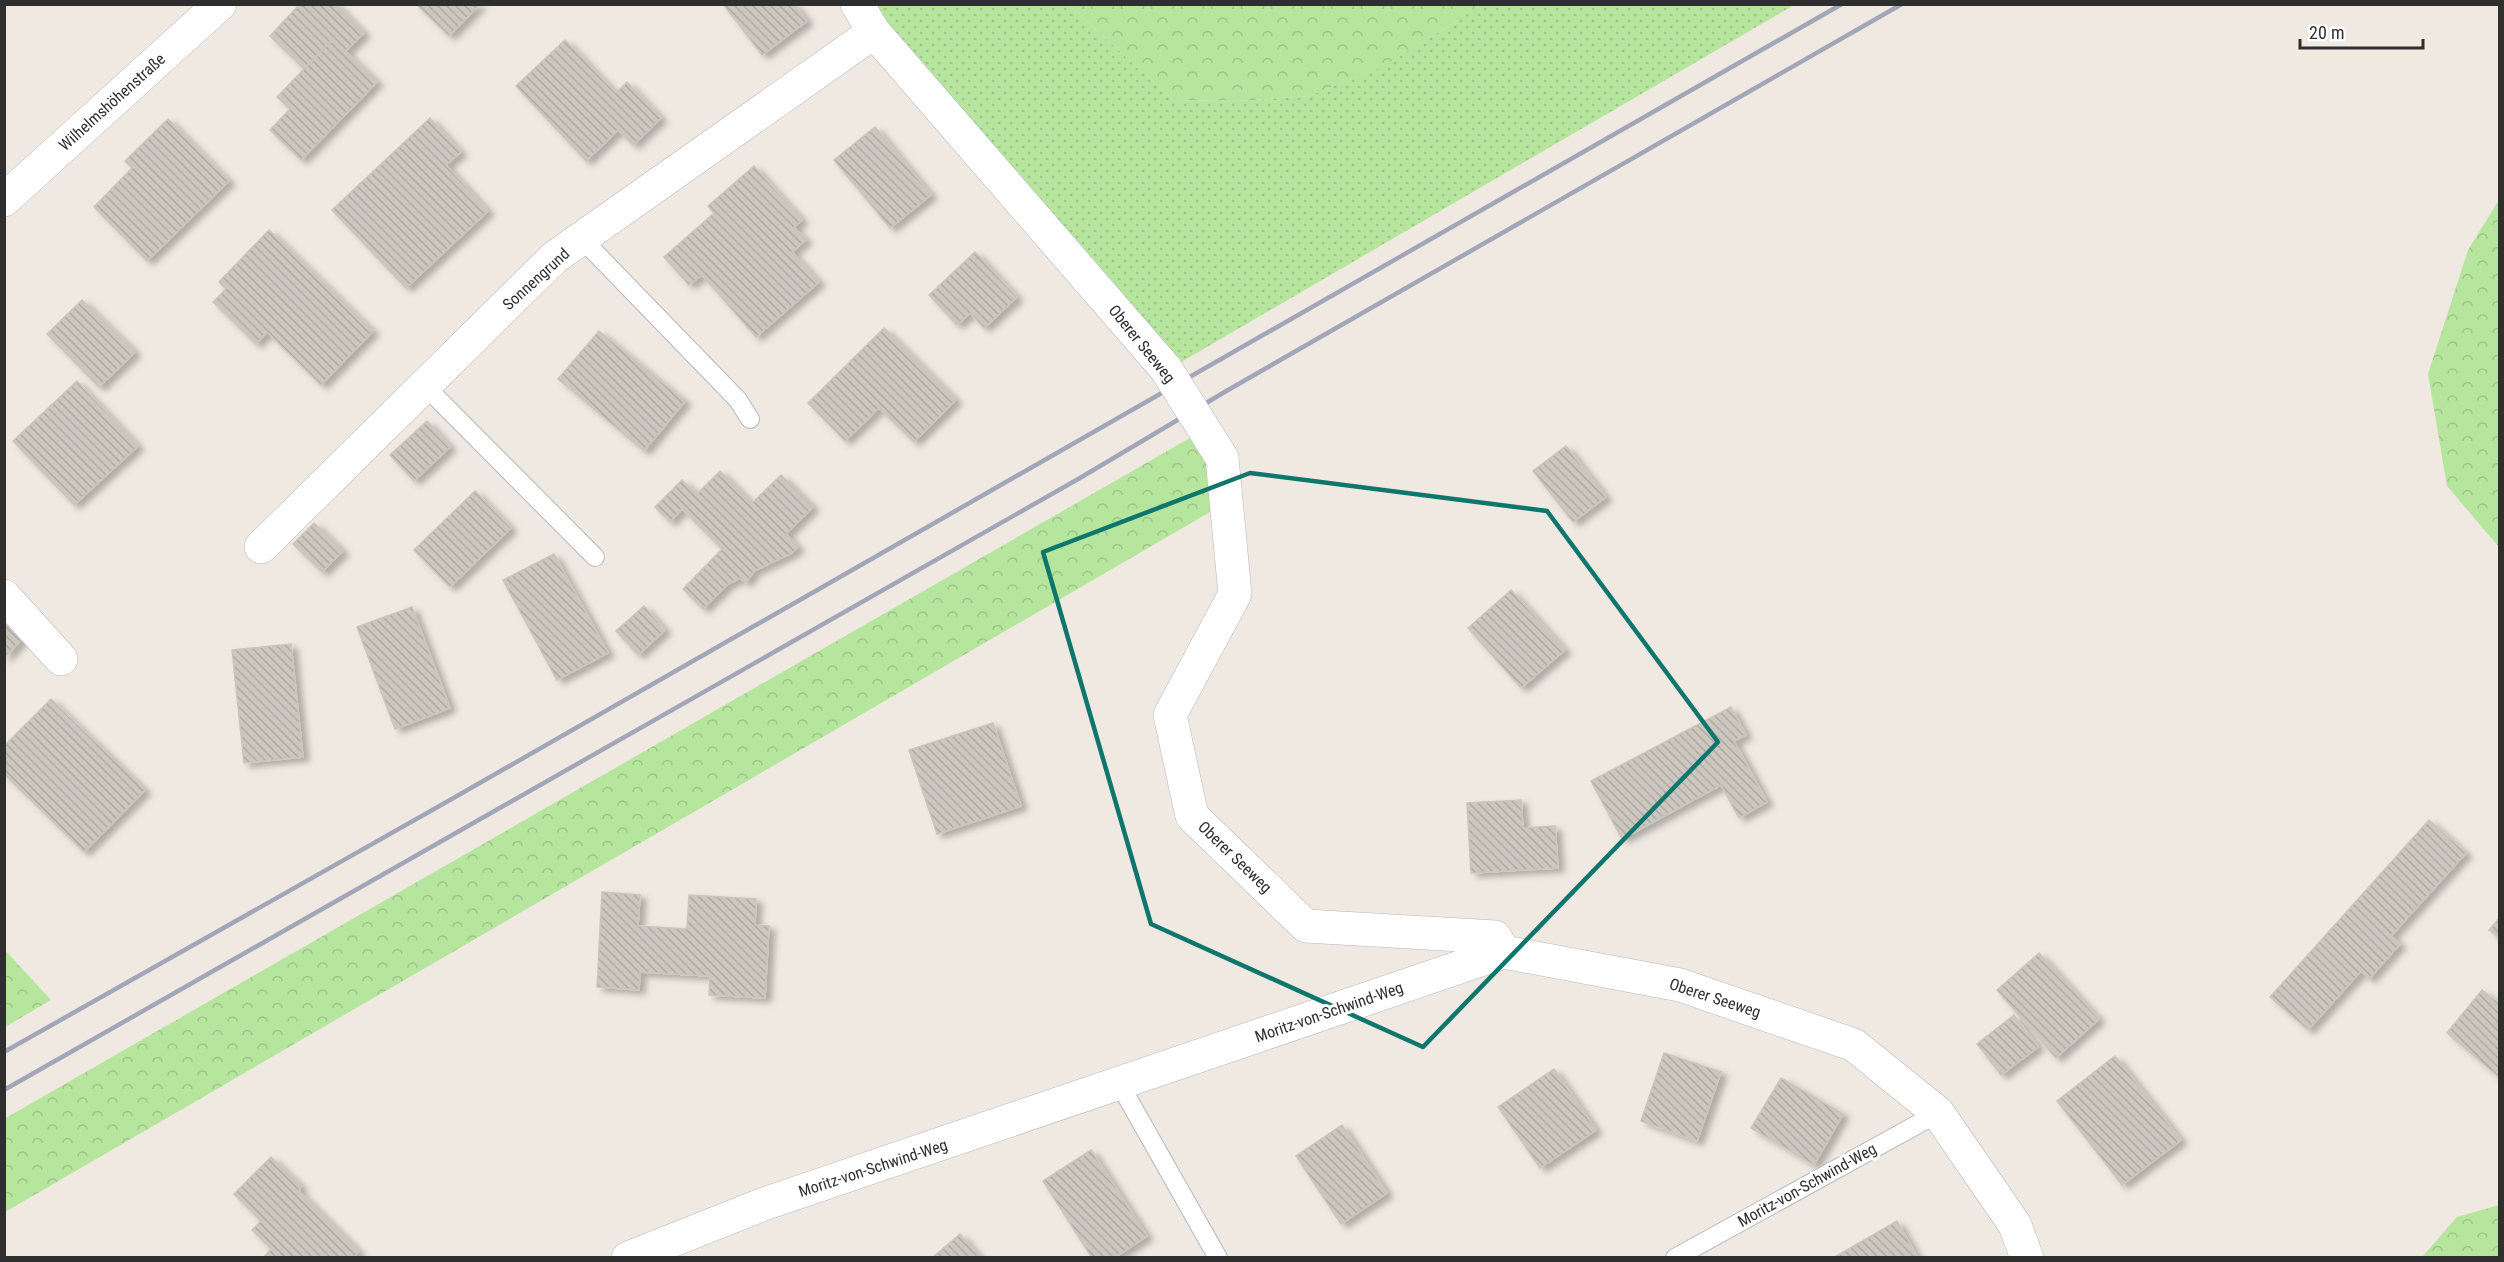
<svg xmlns="http://www.w3.org/2000/svg" width="2504" height="1262" font-family="'Roboto Condensed',sans-serif">
<style>
.grass{fill:url(#grass-dots)}
.forest{fill:url(#forest-crowns)}
.building{fill:url(#building-back-hatch);stroke:#cbc5ba;stroke-width:1.5;filter:url(#shadow)}
.lines{fill:none;stroke-linecap:round;stroke-linejoin:round}
.service-casing{stroke:#b4b7c1;stroke-width:20}
.minor-casing{stroke:#b4b7c1;stroke-width:34}
.service{stroke:#fff;stroke-width:18}
.minor{stroke:#fff;stroke-width:33}
.rail{stroke:#a3a6b8;stroke-width:4.5}
.minor-bridge-casing{stroke:#b4b7c1;stroke-width:34;stroke-linecap:butt}
.minor-bridge{stroke:#fff;stroke-width:33}
.marked{fill:none;stroke:#0f766e;stroke-width:4.5;stroke-linejoin:round}
.labels{text-anchor:middle;dominant-baseline:central;stroke-width:6;stroke-linejoin:round;paint-order:stroke}
.street-label{font-size:16px;fill:#2e2e2e;stroke:#fff}
</style>
<defs>
<pattern id="grass-dots" width="8" height="8" patternUnits="userSpaceOnUse" patternTransform="scale(1.5)"><rect width="8" height="8" fill="#b6e59e"/><path d="M2 2h.1M6 6h.1" fill="none" stroke="#9dc588" stroke-width="1.8" stroke-linecap="round"/></pattern>
<pattern id="forest-crowns" width="20" height="18" patternUnits="userSpaceOnUse" patternTransform="scale(1.5)"><rect width="20" height="18" fill="#b6e59e"/><path d="M2 6a3 3 0 1 1 6 0M12 15a3 3 0 1 1 6 0" fill="none" stroke="#9dc588"/></pattern>
<pattern id="building-back-hatch" width="6" height="6" patternUnits="userSpaceOnUse" patternTransform="scale(1.5)"><rect width="6" height="6" fill="#cbc7bf"/><path d="M-1 5l2 2M0 0l6 6M5-1l2 2" fill="none" stroke="#afaba4"/></pattern>
<filter id="shadow"><feDropShadow dx="6" dy="4" stdDeviation="3" flood-color="#0004"/></filter>
</defs>
<rect width="100%" height="100%" fill="#efe9e1"/>
<path class="grass" d="M 873,5 L 1069,5 L 1173,100 L 1240,101 L 1309,96 L 1379,68 L 1449,26 L 1480,5 L 1794,5 L 1176,365 L 886,27 Z"/>
<path class="forest" d="M 1069,5 L 1480,5 L 1449,26 L 1380,68 L 1309,96 L 1240,101 L 1173,100 Z
M 2499,200 L 2499,547 L 2447,486 L 2428,374 L 2468,250 Z
M 1195,435 L 1214,466 L 1217,508 L 5,1212 L 4,1119 Z
M 4,949 L 51,1000 L 5,1027 L 4,1027 Z
M 2499,1205 L 2499,1257 L 2422,1257 L 2457,1217 Z"/>
<path class="building" d="M 300,4 L 336,4 L 364,33 L 346,51 L 333,39 L 304,69 L 270,36 Z
M 416,4 L 480,4 L 449,36 Z
M 723,4 L 794,4 L 807,21 L 762,55 Z
M 333,39 L 377,82 L 301,160 L 270,130 L 290,109 L 277,97 Z
M 565,40 L 616,93 L 627,82 L 661,118 L 633,145 L 618,130 L 586,161 L 516,86 Z
M 430,118 L 461,152 L 446,165 L 488,211 L 406,288 L 332,210 Z
M 168,119 L 229,181 L 147,261 L 94,207 L 132,168 L 125,161 Z
M 875,127 L 931,195 L 890,228 L 834,160 Z
M 754,166 L 802,220 L 794,227 L 806,240 L 792,252 L 819,282 L 756,337 L 702,275 L 689,285 L 664,257 L 714,213 L 708,206 Z
M 269,230 L 373,331 L 321,385 L 267,332 L 256,344 L 213,302 L 226,289 L 219,282 Z
M 975,252 L 1017,297 L 984,328 L 970,313 L 957,325 L 929,295 Z
M 82,300 L 135,352 L 99,387 L 47,334 Z
M 884,328 L 956,400 L 914,442 L 879,408 L 845,441 L 808,403 Z
M 599,331 L 685,401 L 644,451 L 558,379 Z
M 77,381 L 138,446 L 74,505 L 13,441 Z
M 427,421 L 450,447 L 414,481 L 390,455 Z
M 1566,446 L 1606,497 L 1573,522 L 1533,471 Z
M 720,471 L 752,503 L 781,475 L 813,507 L 786,534 L 798,547 L 792,553 L 754,571 L 746,583 L 740,578 L 728,584 L 703,609 L 683,589 L 722,549 L 682,509 L 670,522 L 655,507 L 682,480 L 697,494 Z
M 475,491 L 511,528 L 450,587 L 414,550 Z
M 314,523 L 343,551 L 322,572 L 293,544 Z
M 554,554 L 608,653 L 557,680 L 503,580 Z
M 1511,590 L 1565,650 L 1521,688 L 1468,628 Z
M 644,606 L 665,630 L 638,655 L 616,631 Z
M 412,607 L 450,708 L 395,729 L 357,627 Z
M 4,621 L 23,638 L 4,658 Z
M 291,644 L 303,757 L 244,763 L 232,650 Z
M 51,699 L 145,790 L 84,852 L 4,774 L 4,746 Z
M 1731,707 L 1746,735 L 1734,741 L 1767,802 L 1739,818 L 1721,785 L 1622,839 L 1591,781 Z
M 993,723 L 1021,806 L 937,834 L 909,750 Z
M 1521,800 L 1523,828 L 1555,826 L 1558,868 L 1471,873 L 1467,803 Z
M 2429,820 L 2466,853 L 2391,936 L 2400,944 L 2369,979 L 2361,971 L 2308,1030 L 2270,997 Z
M 602,892 L 640,895 L 638,926 L 687,929 L 689,895 L 756,899 L 755,925 L 769,926 L 765,998 L 709,995 L 710,976 L 640,972 L 639,990 L 597,987 Z
M 2500,917 L 2500,938 L 2489,930 Z
M 2039,953 L 2099,1019 L 2056,1058 L 1997,990 Z
M 2482,990 L 2500,1004 L 2500,1078 L 2447,1033 Z
M 2014,1015 L 2038,1047 L 2001,1075 L 1977,1044 Z
M 1664,1053 L 1721,1072 L 1697,1141 L 1641,1121 Z
M 2115,1056 L 2181,1140 L 2122,1185 L 2057,1101 Z
M 1554,1069 L 1596,1130 L 1540,1168 L 1498,1107 Z
M 1781,1078 L 1843,1114 L 1814,1165 L 1751,1128 Z
M 1342,1125 L 1387,1193 L 1341,1224 L 1296,1156 Z
M 1091,1150 L 1147,1236 L 1114,1258 L 1092,1258 L 1043,1181 Z
M 271,1157 L 301,1186 L 299,1191 L 359,1251 L 353,1258 L 263,1258 L 271,1249 L 252,1230 L 261,1221 L 234,1194 Z
M 1897,1221 L 1918,1258 L 1833,1258 Z
M 960,1234 L 980,1258 L 932,1258 Z"/>
<g class="lines">
<defs>
<path id="service" d="M 582,239 L 738,400 L 750,419
M 425,386 L 595,557
M 1119,1083 L 1218,1258
M 1675,1258 L 1938,1113"/>
<path id="minor" d="M 857,4 L 874,32 L 1166,369
M 4,200 L 220,4
M 1222,458 L 1235,594 L 1170,715 L 1192,816 L 1306,926 L 1495,937 L 1504,952 L 1680,985 L 1854,1045 L 1938,1113 L 2015,1225 L 2027,1258
M 261,547 L 555,257 L 874,32
M 4,596 L 61,659
M 628,1258 L 764,1204 L 1504,952"/>
</defs>
<use href="#service" class="service-casing"/>
<use href="#minor" class="minor-casing"/>
<use href="#service" class="service"/>
<use href="#minor" class="minor"/>
<path class="rail" d="M 4,1052 L 450,800 L 1842,4
M 4,1090 L 1080,478 L 1228,390 L 1902,4"/>
<defs>
<path id="minor-bridge" d="M 1166,369 L 1222,458"/>
</defs>
<use href="#minor-bridge" class="minor-bridge-casing"/>
<use href="#minor-bridge" class="minor-bridge"/>
</g>
<path class="marked" d="M 1250,473 L 1547,511 L 1718,742 L 1423,1047 L 1151,924 L 1043,552 Z"/>
<g class="labels">
<g class="street-label">
<text transform="translate(112 102) rotate(-42)">Wilhelmshöhenstraße</text>
<text transform="translate(536 279) rotate(-42)">Sonnengrund</text>
<text transform="translate(1142 344) rotate(51)">Oberer Seeweg</text>
<text transform="translate(1235 857) rotate(44)">Oberer Seeweg</text>
<text transform="translate(1715 998) rotate(18)">Oberer Seeweg</text>
<text transform="translate(1329 1012) rotate(-19)">Moritz-von-Schwind-Weg</text>
<text transform="translate(873 1168) rotate(-18)">Moritz-von-Schwind-Weg</text>
<text transform="translate(1807 1185) rotate(-29)">Moritz-von-Schwind-Weg</text>
</g>
</g>
<rect width="2504" height="1262" fill="none" stroke="#2e2e2e" stroke-width="12"/>
<path d="M2300 39v9h123v-9" fill="none" stroke="#2e2e2e" stroke-width="3"/>
<text x="2309" y="39" font-size="18" fill="#2e2e2e" stroke="#ffffff" stroke-width="4.5" paint-order="stroke">20 m</text>
</svg>
